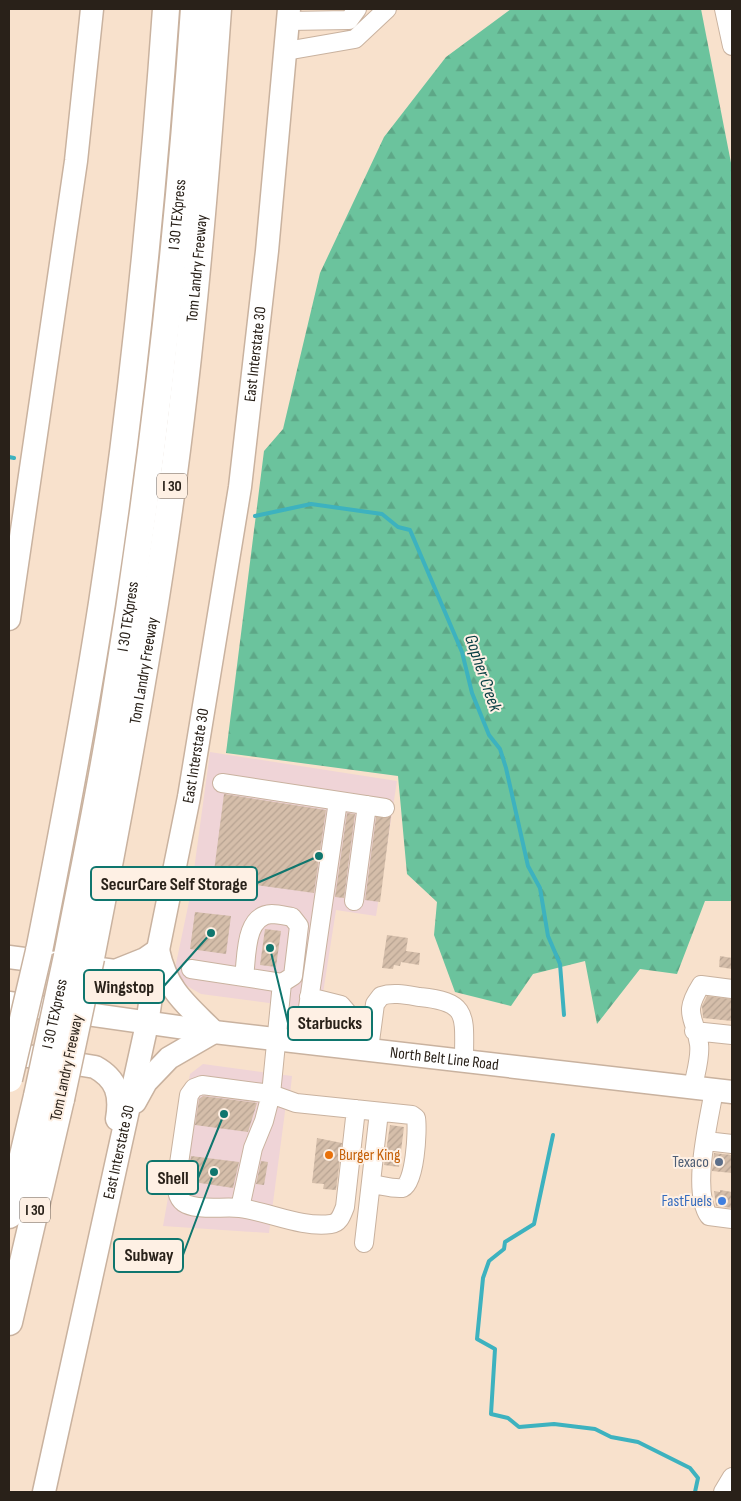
<svg xmlns="http://www.w3.org/2000/svg" width="741" height="1501" font-family="'Sofia Sans Condensed',sans-serif">
<style>
.commercial{fill:#efd4d7}
.forest{fill:url(#forest-firs)}
.lines{fill:none;stroke-linecap:round;stroke-linejoin:round}
.stream{stroke:#3db2bf;stroke-width:4}
.building{fill:url(#building-hatch)}
.minor-casing{stroke:#c9b29f;stroke-width:20}
.major-casing{stroke:#c9b29f;stroke-width:25}
.highway-casing{stroke:#c9b29f;stroke-width:29}
.minor{stroke:#fff;stroke-width:18}
.major{stroke:#fff;stroke-width:22}
.highway{stroke:#fff;stroke-width:26}
.highway-bridge-casing{stroke:#c9b29f;stroke-width:29;stroke-linecap:butt}
.highway-bridge{stroke:#fff;stroke-width:26}
.food-dot{fill:#e8710a;stroke:#fef0e4;stroke-width:2}
.service-dot{fill:#5c6f8a;stroke:#fef0e4;stroke-width:2}
.shop-dot{fill:#3f7fe0;stroke:#fef0e4;stroke-width:2}
.labels{text-anchor:middle;dominant-baseline:central;stroke-width:4;stroke-linejoin:round;paint-order:stroke}
.shield{fill:#fef0e4;stroke:#695f56;stroke-width:1}
.shield-label{font-size:15px;font-weight:bold;fill:#292119}
.street-label{font-size:16px;fill:#292119;stroke:#fef0e4}
.food-label{font-size:16px;fill:#c56008;stroke:#fef0e4;text-anchor:start}
.service-label{font-size:16px;fill:#4e5e75;stroke:#fef0e4;text-anchor:end}
.shop-label{font-size:16px;fill:#366cbe;stroke:#fef0e4;text-anchor:end}
.water-label{font-size:18px;font-style:italic;fill:#073e43;stroke:#fef0e4}
.leader{fill:none;stroke:#0f766e;stroke-width:2}
.callout-dot{fill:#0f766e;stroke:#fef0e4;stroke-width:2}
.callout{fill:#fef0e4;stroke:#0f766e;stroke-width:2}
.callout-label{font-size:18px;text-anchor:middle;font-weight:bold;fill:#292119}
</style>
<defs>
<pattern id="forest-firs" width="22" height="20" patternUnits="userSpaceOnUse" patternTransform="scale(1.25)"><rect width="22" height="20" fill="#6bc39d"/><path d="M5 1l3.5 6h-7zM16 11l3.5 6h-7z" fill="#5da787"/></pattern>
<pattern id="building-hatch" width="6" height="6" patternUnits="userSpaceOnUse" patternTransform="scale(1.25)"><rect width="6" height="6" fill="#d5beaa"/><path d="M-1 1l2-2M0 6l6-6M5 7l2-2" fill="none" stroke="#b7a392"/></pattern>
</defs>
<rect width="100%" height="100%" fill="#f8e1cc"/>
<path class="commercial" d="M 210,752 L 397,781 L 376,916 L 336,910 L 318,1025 L 297,1022 L 299,1007 L 201,994 L 173,978 L 191,892 Z
M 203,1064 L 292,1076 L 289,1104 L 286,1104 L 269,1233 L 163,1226 L 190,1074 Z"/>
<path class="forest" d="M 511,9 L 701,9 L 732,168 L 732,901 L 705,901 L 677,974 L 640,969 L 597,1024 L 585,961 L 533,974 L 511,1006 L 455,992 L 434,935 L 437,902 L 407,874 L 398,776 L 226,753 L 264,451 L 283,429 L 320,273 L 384,137 L 446,57 Z"/>
<g class="lines">
<path class="stream" d="M 9,457 L 14,458
M 255,516 L 311,504 L 382,514 L 398,527 L 410,530 L 462,652 L 472,693 L 489,735 L 500,749 L 506,768 L 528,866 L 540,888 L 548,936 L 560,964 L 564,1015
M 553,1135 L 534,1224 L 505,1242 L 504,1249 L 489,1261 L 483,1278 L 477,1339 L 495,1349 L 491,1414 L 508,1418 L 519,1427 L 554,1424 L 595,1429 L 611,1437 L 638,1442 L 690,1468 L 698,1478 L 695,1492"/>
</g>
<path class="building" d="M 224,794 L 326,810 L 314,893 L 213,879 Z
M 347,813 L 355,814 L 344,898 L 335,897 Z
M 391,816 L 380,902 L 365,900 L 376,817 Z
M 195,912 L 231,916 L 226,954 L 190,949 Z
M 265,929 L 281,931 L 276,967 L 260,965 Z
M 387,935 L 408,938 L 406,951 L 420,953 L 419,965 L 401,962 L 400,966 L 394,965 L 393,969 L 382,968 Z
M 720,956 L 732,958 L 732,969 L 719,967 Z
M 707,996 L 732,999 L 732,1021 L 703,1018 L 702,1006 Z
M 203,1096 L 257,1103 L 248,1132 L 195,1125 L 199,1099 Z
M 390,1125 L 404,1127 L 399,1167 L 384,1165 Z
M 317,1138 L 342,1143 L 336,1190 L 323,1189 L 324,1184 L 312,1183 Z
M 714,1153 L 732,1155 L 732,1173 L 712,1171 Z
M 191,1156 L 239,1162 L 233,1188 L 187,1181 Z
M 261,1161 L 268,1162 L 264,1185 L 256,1184 Z
M 720,1190 L 732,1192 L 732,1208 L 716,1206 L 714,1191 L 720,1192 Z"/>
<g class="lines">
<defs>
<path id="minor" d="M 724,9 L 732,46
M 288,21 L 349,20 L 357,9
M 286,51 L 355,39 L 387,9
M 222,783 L 385,808
M 354,901 L 367,805
M 191,969 L 282,983
M 309,997 L 341,1005 L 347,1012 L 346,1047
M 694,1031 L 732,1035
M 303,1042 L 338,801
M 369,1049 L 375,1004 L 381,996 C 393,992 407,995 420,997 C 470,1002 464,1016 464,1061
M 693,1087 C 695,1075 701,1057 699,1044 C 695,1016 682,1015 701,985 L 732,989
M 714,1090 C 709,1121 691,1190 709,1216 L 732,1219
M 356,1109 L 345,1207 C 342,1214 340,1223 331,1224 C 301,1228 270,1212 240,1208 C 223,1206 202,1211 186,1204 C 178,1200 177,1192 176,1184 L 189,1095 L 194,1088 L 202,1085 L 271,1094 L 296,1103 L 412,1115 L 416,1118 C 418,1129 415,1186 402,1188 C 393,1189 380,1185 371,1184
M 706,1141 L 732,1144
M 240,1208 L 253,1148 L 264,1121 L 271,1094 L 282,983 L 293,976 L 299,926 L 292,917 C 286,916 278,914 272,914 C 244,915 247,957 244,977
M 364,1243 L 379,1112
M 723,1492 L 732,1477"/>
<g id="major">
<path d="M 9,619 L 76,161 L 92,9"/>
<path d="M 9,957 L 115,971 L 145,959 L 158,950 C 167,991 186,1004 214,1032"/>
<path id="s1" d="M 9,1003 L 214,1032 L 732,1092"/>
<path d="M 9,1053 L 95,1067 C 117,1079 121,1095 117,1119"/>
<path d="M 135,1102 L 146,1082 L 169,1058 L 214,1032"/>
<path id="s2" d="M 44,1492 L 147,1024 L 158,950 L 189,797 L 240,487 L 267,251 L 289,9"/>
</g>
<g id="highway">
<path d="M 39,951 C 62,835 84,719 102,603 C 132,406 152,207 166,9"/>
<path id="s3" d="M 67,956 C 83,872 101,789 114,705 C 152,474 178,242 194,9"/>
<path id="s4" d="M 91,958 C 120,811 147,665 168,517 C 192,348 206,179 218,9"/>
<path d="M 9,1215 L 37,1096"/>
<path d="M 9,1322 L 61,1099"/>
</g>
</defs>
<use href="#minor" class="minor-casing"/>
<use href="#major" class="major-casing"/>
<use href="#highway" class="highway-casing"/>
<use href="#minor" class="minor"/>
<use href="#major" class="major"/>
<use href="#highway" class="highway"/>
<defs>
<g id="highway-bridge">
<path d="M 9,1079 L 39,951"/>
<path id="s5" d="M 37,1096 L 67,956"/>
<path d="M 61,1099 L 91,958"/>
</g>
</defs>
<use href="#highway-bridge" class="highway-bridge-casing"/>
<use href="#highway-bridge" class="highway-bridge"/>
</g>
<circle class="food-dot" cx="329" cy="1155" r="5"/>
<circle class="service-dot" cx="719" cy="1162" r="5"/>
<circle class="shop-dot" cx="722" cy="1201" r="5"/>
<g class="labels">
<g class="shield">
<rect x="157" y="473.5" width="30" height="25" rx="4"/>
<rect x="20" y="1197.5" width="30" height="25" rx="4"/>
</g>
<g class="shield-label">
<text x="172" y="486">I 30</text>
<text x="35" y="1210">I 30</text>
</g>
<g class="street-label">
<text stroke="none"><textPath href="#s3" startOffset="750">I 30 TEXpress</textPath></text>
<text stroke="none"><textPath href="#s4" startOffset="698">Tom Landry Freeway</textPath></text>
<text stroke="none"><textPath href="#s2" startOffset="1158">East Interstate 30</textPath></text>
<text stroke="none"><textPath href="#s3" startOffset="345">I 30 TEXpress</textPath></text>
<text stroke="none"><textPath href="#s4" startOffset="292">Tom Landry Freeway</textPath></text>
<text stroke="none"><textPath href="#s2" startOffset="752">East Interstate 30</textPath></text>
<text stroke="none"><textPath href="#s5" startOffset="84">I 30 TEXpress</textPath></text>
<text stroke="none"><textPath href="#s1" startOffset="439">North Belt Line Road</textPath></text>
<text transform="translate(67 1068) rotate(-78)">Tom Landry Freeway</text>
<text stroke="none"><textPath href="#s2" startOffset="348">East Interstate 30</textPath></text>
</g>
<g class="food-label">
<text x="339" y="1155">Burger King</text>
</g>
<g class="service-label">
<text x="709" y="1162">Texaco</text>
</g>
<g class="shop-label">
<text x="712" y="1201">FastFuels</text>
</g>
<g class="water-label">
<text transform="translate(483 673) rotate(71)">Gopher Creek</text>
</g>
</g>
<path class="leader" d="M319 856L257 883M211 933L164 986M270 948L288 1023M224 1114L198 1178M214 1172L183 1255"/>
<g class="callout-dot">
<circle cx="319" cy="856" r="5"/>
<circle cx="211" cy="933" r="5"/>
<circle cx="270" cy="948" r="5"/>
<circle cx="224" cy="1114" r="5"/>
<circle cx="214" cy="1172" r="5"/>
</g>
<g class="callout">
<rect x="91" y="867" width="166" height="33" rx="5"/>
<rect x="84" y="970" width="80" height="33" rx="5"/>
<rect x="288" y="1007" width="84" height="33" rx="5"/>
<rect x="147" y="1161" width="51" height="33" rx="5"/>
<rect x="114" y="1239" width="69" height="33" rx="5"/>
</g>
<g class="callout-label">
<text x="174" y="890">SecurCare Self Storage</text>
<text x="124" y="993">Wingstop</text>
<text x="330" y="1029">Starbucks</text>
<text x="173" y="1184">Shell</text>
<text x="149" y="1261">Subway</text>
</g>
<rect width="741" height="1501" fill="none" stroke="#292119" stroke-width="20"/>
</svg>
